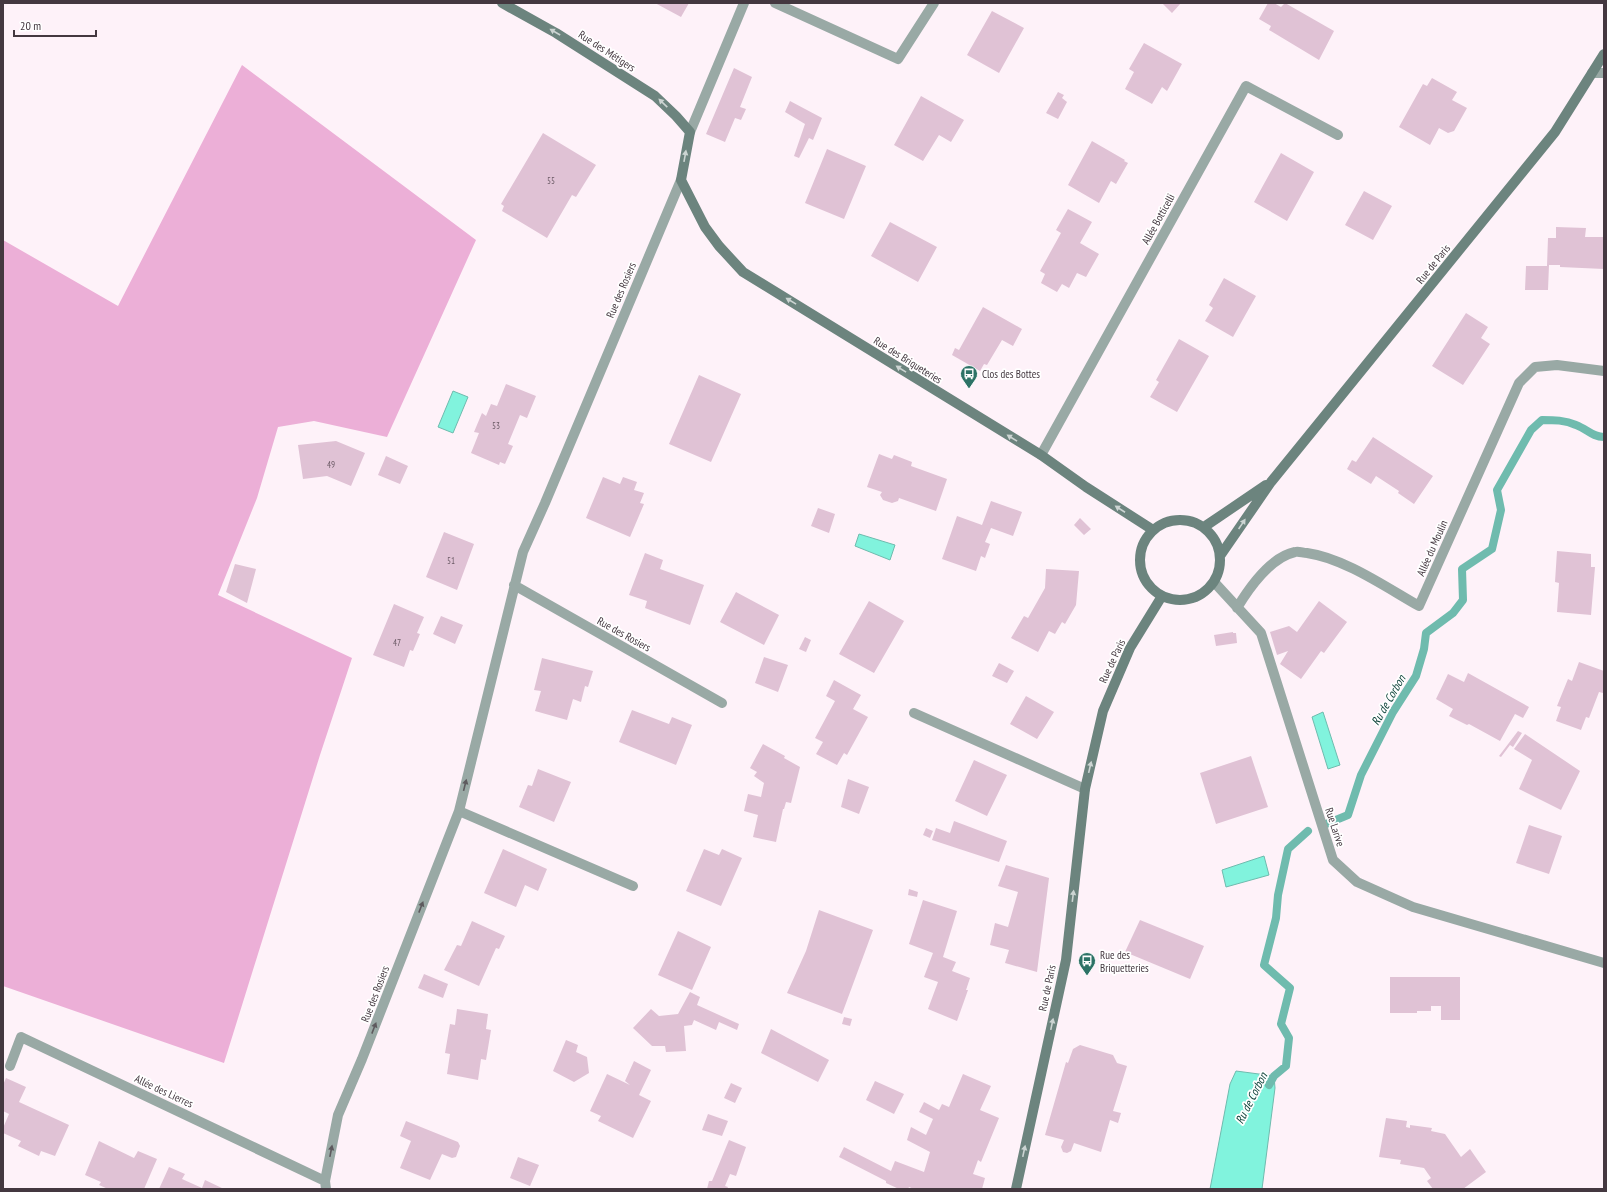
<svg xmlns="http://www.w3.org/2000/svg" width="1607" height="1192" font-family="'PT Sans Narrow',sans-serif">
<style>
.green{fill:#ecafd7}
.water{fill:#81f3dd;stroke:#6fbbae}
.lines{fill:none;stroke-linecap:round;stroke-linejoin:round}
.stream{stroke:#6fbbae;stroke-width:8}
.building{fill:#e0c2d5}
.lane{stroke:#99a9a5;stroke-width:10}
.street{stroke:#99a9a5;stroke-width:10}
.secondary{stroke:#6c847e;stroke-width:10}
.oneway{fill:#ccd4d2}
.oneway2{fill:#5e5a5e}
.labels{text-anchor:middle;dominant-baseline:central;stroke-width:3.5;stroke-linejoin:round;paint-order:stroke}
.number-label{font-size:9px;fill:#6b5a65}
.street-label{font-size:11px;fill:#443840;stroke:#fff}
.poi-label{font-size:11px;fill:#443840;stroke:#fff;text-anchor:start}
.water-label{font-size:12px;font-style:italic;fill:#10443b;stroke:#fff}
</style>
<rect width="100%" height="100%" fill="#fef2f9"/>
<path class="green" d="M 242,65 L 476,240 L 387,437 L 314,421 L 278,427 L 257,498 L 218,595 L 352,658 L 320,755 L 224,1063 L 3,986 L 3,240 L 118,306 Z"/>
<path class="water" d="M 453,391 L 468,397 L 453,433 L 438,427 Z
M 859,534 L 895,545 L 890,560 L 855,546 Z
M 1323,712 L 1340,765 L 1328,769 L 1312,717 Z
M 1264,856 L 1269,875 L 1226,887 L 1222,870 Z
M 1236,1071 L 1274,1076 L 1275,1088 L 1262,1189 L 1210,1189 L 1230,1084 Z"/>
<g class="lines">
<path class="stream" d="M 1326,824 L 1348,815 L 1361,775 L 1393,712 L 1416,676 L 1424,649 L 1426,633 L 1453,613 L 1463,600 L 1462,569 L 1492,549 L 1501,510 L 1497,490 L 1531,430 L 1542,420 C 1554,420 1565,420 1576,425 C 1587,429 1592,437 1604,437
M 1269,1085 L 1274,1076 L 1286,1066 L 1289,1038 L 1281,1024 L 1290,988 L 1264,965 L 1276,918 L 1278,895 L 1288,849 L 1308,831"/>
</g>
<path class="building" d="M 655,3 L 689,3 L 681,17 Z
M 1162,3 L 1181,3 L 1172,13 Z
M 1268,3 L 1274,3 L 1281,7 L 1285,3 L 1334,31 L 1319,60 L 1269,30 L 1271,26 L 1259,19 Z
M 992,11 L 1024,28 L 999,73 L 967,55 Z
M 1144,43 L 1182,64 L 1167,91 L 1162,87 L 1152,104 L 1125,89 L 1134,72 L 1129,69 Z
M 734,68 L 752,77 L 740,107 L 746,109 L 741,120 L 735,118 L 725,142 L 706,134 Z
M 1432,78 L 1457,92 L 1452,100 L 1467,108 L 1454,131 L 1448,133 L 1439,128 L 1430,145 L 1399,127 L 1423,84 L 1427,86 Z
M 1058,92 L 1064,95 L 1062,98 L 1067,102 L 1058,119 L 1046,113 Z
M 921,96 L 964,120 L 951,142 L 939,135 L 923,161 L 894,145 Z
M 790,101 L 822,118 L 813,140 L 809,138 L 799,158 L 794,156 L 805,124 L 785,112 Z
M 543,133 L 596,165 L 576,197 L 572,195 L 547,238 L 502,211 L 504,206 L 501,204 Z
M 1092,141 L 1125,160 L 1124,161 L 1128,163 L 1116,184 L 1111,181 L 1099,203 L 1068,185 Z
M 827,149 L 866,166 L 844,219 L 805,203 Z
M 1281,153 L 1314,172 L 1287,221 L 1254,202 Z
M 1364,191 L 1392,206 L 1373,240 L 1345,225 Z
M 1068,209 L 1092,222 L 1080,243 L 1099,254 L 1086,277 L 1077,273 L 1069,288 L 1062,284 L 1057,292 L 1041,283 L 1045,274 L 1040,271 L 1061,233 L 1056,230 Z
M 890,222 L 937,247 L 918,282 L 871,256 Z
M 1556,227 L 1586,228 L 1585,237 L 1604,237 L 1604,269 L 1560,267 L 1560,265 L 1549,265 L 1548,290 L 1525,290 L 1526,266 L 1547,266 L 1548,238 L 1556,238 Z
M 1224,278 L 1256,296 L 1233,337 L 1205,321 L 1213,308 L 1209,305 Z
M 983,307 L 1022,329 L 1013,346 L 1002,340 L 987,365 L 984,364 L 980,371 L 952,355 L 955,348 L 959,350 Z
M 1466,313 L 1488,327 L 1481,338 L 1490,344 L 1463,385 L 1432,366 Z
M 1179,339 L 1209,356 L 1177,412 L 1150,397 L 1159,382 L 1156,380 Z
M 699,375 L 741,394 L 711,462 L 669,444 Z
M 506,384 L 536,396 L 527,418 L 520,415 L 508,444 L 513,446 L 505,464 L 500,462 L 499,465 L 471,453 L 479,433 L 474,432 L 482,413 L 486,416 L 491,404 L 497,406 Z
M 1373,437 L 1433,476 L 1414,504 L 1398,493 L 1399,491 L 1376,476 L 1371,484 L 1347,469 L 1352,460 L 1356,462 Z
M 336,441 L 365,453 L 351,486 L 327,476 L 303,479 L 298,445 Z
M 879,454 L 892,459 L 894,455 L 912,462 L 911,466 L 947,479 L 936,511 L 899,498 L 898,501 L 892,503 L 883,500 L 880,495 L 882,492 L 867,487 Z
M 386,456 L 408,466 L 400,484 L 378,475 Z
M 603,477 L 620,484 L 623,477 L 637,482 L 634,490 L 644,493 L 640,503 L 644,504 L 630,537 L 586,518 Z
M 991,501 L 1022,512 L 1013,536 L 991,528 L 985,542 L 990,544 L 985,558 L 981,556 L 976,571 L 942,559 L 957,516 L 982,525 Z
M 818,508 L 835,514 L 829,533 L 811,526 Z
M 1080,518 L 1091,529 L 1084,535 L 1074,525 Z
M 444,532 L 474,544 L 457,590 L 426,577 Z
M 1557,551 L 1591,554 L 1591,567 L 1595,567 L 1591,615 L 1557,612 L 1559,583 L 1555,582 Z
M 645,553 L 663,560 L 660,569 L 704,585 L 690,625 L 645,608 L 647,601 L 629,595 Z
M 235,564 L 256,569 L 247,603 L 226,592 Z
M 1046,569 L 1079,571 L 1076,605 L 1065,624 L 1062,622 L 1055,634 L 1049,631 L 1038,652 L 1011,638 L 1024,616 L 1028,618 L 1045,588 Z
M 736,592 L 779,615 L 764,645 L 720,622 Z
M 869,601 L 904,621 L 874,673 L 839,654 Z
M 1319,601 L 1347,622 L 1324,653 L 1321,651 L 1301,679 L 1280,664 L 1288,651 L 1277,655 L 1270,632 L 1289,626 L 1297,632 Z
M 394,604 L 424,617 L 417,633 L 420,634 L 413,651 L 410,650 L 404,667 L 373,655 Z
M 441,616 L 463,625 L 455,644 L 433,634 Z
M 1233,632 L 1233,633 L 1236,633 L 1237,643 L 1216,646 L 1214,635 Z
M 805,637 L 811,640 L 806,652 L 799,649 Z
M 764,657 L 788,665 L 778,692 L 755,683 Z
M 542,658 L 593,671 L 588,687 L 585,686 L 581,702 L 573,699 L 567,720 L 535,711 L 541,691 L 534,690 Z
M 1579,662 L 1604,671 L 1603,693 L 1599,692 L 1589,718 L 1586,717 L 1581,730 L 1556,721 L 1561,707 L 1557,706 L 1568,679 L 1572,681 Z
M 999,663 L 1014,671 L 1007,683 L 992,676 Z
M 1468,673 L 1529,707 L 1523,718 L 1515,714 L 1500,741 L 1469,724 L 1467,725 L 1449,716 L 1453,709 L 1436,699 L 1448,674 L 1464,682 Z
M 834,680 L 861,695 L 853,709 L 868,717 L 847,755 L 844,753 L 837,765 L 816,754 L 823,742 L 815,738 L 835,701 L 826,696 Z
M 1026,696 L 1054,712 L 1037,739 L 1010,724 Z
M 632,710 L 669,724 L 672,717 L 692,725 L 676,765 L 619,742 Z
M 1518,731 L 1522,733 L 1513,747 L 1510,745 L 1501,757 L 1499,756 Z
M 1525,734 L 1580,771 L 1561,810 L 1519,789 L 1532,760 L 1514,749 Z
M 763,744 L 785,756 L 784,758 L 800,767 L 791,803 L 786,802 L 784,809 L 783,809 L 776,842 L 753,837 L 758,815 L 744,811 L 748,794 L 761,797 L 764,783 L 754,776 L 757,772 L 750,768 Z
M 1251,756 L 1268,807 L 1216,824 L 1200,773 Z
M 974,760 L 1007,775 L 987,816 L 955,801 Z
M 538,769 L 571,782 L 554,822 L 519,807 L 528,785 L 532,786 Z
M 848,779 L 869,787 L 859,814 L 841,807 Z
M 954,821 L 1007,841 L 999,862 L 932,840 L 936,828 L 950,833 Z
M 1529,825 L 1562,836 L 1549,874 L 1516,863 Z
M 926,828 L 933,831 L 930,838 L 923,835 Z
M 503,849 L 547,869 L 538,891 L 525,885 L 516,907 L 484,893 Z
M 704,849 L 719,855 L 722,849 L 742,858 L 721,906 L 686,891 Z
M 1006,865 L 1049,878 L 1037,972 L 1005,963 L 1009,950 L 990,945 L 995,923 L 1008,927 L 1018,892 L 998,886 Z
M 909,889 L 918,892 L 917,897 L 908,895 Z
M 923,900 L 957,911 L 943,957 L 956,962 L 952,971 L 970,978 L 966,990 L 968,990 L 957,1021 L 928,1009 L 938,982 L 924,977 L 933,953 L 909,944 Z
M 819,910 L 873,930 L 842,1014 L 787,993 L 806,951 Z
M 1140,920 L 1204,946 L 1190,979 L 1125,952 Z
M 472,921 L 505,936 L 499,949 L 496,948 L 479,986 L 444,970 L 457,945 L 461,946 Z
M 678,931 L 711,947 L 692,990 L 658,975 Z
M 424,974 L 448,984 L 443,998 L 418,988 Z
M 1390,977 L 1460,977 L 1460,1020 L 1441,1020 L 1441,1006 L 1431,1006 L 1431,1011 L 1417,1011 L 1417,1013 L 1390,1013 Z
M 690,992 L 700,997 L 697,1005 L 739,1024 L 737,1030 L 719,1022 L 716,1030 L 694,1020 L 692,1025 L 684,1026 L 686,1051 L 666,1052 L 665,1046 L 652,1046 L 633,1028 L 651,1009 L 659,1016 L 678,1014 Z
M 457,1009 L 488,1014 L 486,1029 L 491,1030 L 486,1060 L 481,1059 L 478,1080 L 447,1074 L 450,1054 L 445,1053 L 450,1024 L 455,1025 Z
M 844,1017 L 852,1019 L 850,1026 L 842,1024 Z
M 771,1029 L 829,1060 L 818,1082 L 761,1053 Z
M 566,1040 L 578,1045 L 576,1052 L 587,1057 L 589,1073 L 574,1082 L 553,1071 Z
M 1080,1045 L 1113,1055 L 1117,1063 L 1127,1066 L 1113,1111 L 1121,1113 L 1118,1123 L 1110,1120 L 1101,1152 L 1074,1143 L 1071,1151 L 1067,1153 L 1063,1152 L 1061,1147 L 1064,1140 L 1045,1135 L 1066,1062 L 1068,1063 L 1073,1049 Z
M 634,1061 L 651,1070 L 639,1095 L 651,1101 L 633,1138 L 598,1121 L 601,1116 L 590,1111 L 607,1074 L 630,1085 L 625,1081 Z
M 963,1074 L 991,1086 L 980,1110 L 999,1118 L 981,1162 L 978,1160 L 973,1174 L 985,1178 L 982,1189 L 914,1189 L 909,1187 L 908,1189 L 899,1189 L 886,1183 L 886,1181 L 839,1157 L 844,1147 L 891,1171 L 895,1161 L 924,1172 L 930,1152 L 907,1140 L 911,1127 L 926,1135 L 933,1119 L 919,1112 L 924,1102 L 939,1110 L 942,1104 L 949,1107 Z
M 6,1078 L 26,1087 L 19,1102 L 69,1125 L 55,1156 L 41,1151 L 39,1156 L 18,1146 L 21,1141 L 3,1133 L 3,1128 L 9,1114 L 3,1111 L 3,1085 Z
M 875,1081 L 904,1094 L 894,1114 L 866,1100 Z
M 731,1083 L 742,1088 L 735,1103 L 724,1098 Z
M 708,1114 L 728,1121 L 722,1136 L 702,1130 Z
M 1386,1118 L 1407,1121 L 1406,1127 L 1410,1128 L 1410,1125 L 1432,1128 L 1431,1131 L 1445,1134 L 1461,1157 L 1470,1149 L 1486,1172 L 1463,1189 L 1433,1189 L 1427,1181 L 1431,1178 L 1424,1168 L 1400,1164 L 1401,1160 L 1379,1157 Z
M 406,1121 L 458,1142 L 460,1146 L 456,1157 L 452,1158 L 442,1154 L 430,1180 L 400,1168 L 411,1141 L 400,1136 Z
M 729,1140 L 746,1147 L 736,1176 L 730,1174 L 725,1186 L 728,1187 L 727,1189 L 707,1189 L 709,1181 L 712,1181 Z
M 99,1141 L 134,1158 L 138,1151 L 157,1159 L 144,1189 L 108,1189 L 99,1185 L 101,1182 L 85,1175 Z
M 518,1157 L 539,1165 L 530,1186 L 510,1178 Z
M 169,1167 L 185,1174 L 182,1179 L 202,1188 L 205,1180 L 224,1189 L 159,1189 Z"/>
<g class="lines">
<path class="lane" d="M 775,3 L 898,59 L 934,3"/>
<path class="street" d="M 1592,73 L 1604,73
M 690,132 L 744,3
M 1041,455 L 1246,86 L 1338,135
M 1214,582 L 1261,633 L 1333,860 L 1357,882 L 1413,907 L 1604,963
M 514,585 L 722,703
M 1237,608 C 1249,588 1271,557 1295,552 C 1299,551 1303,553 1307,553 C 1344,558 1387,588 1419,606 L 1519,383 L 1535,367 L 1557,365 L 1604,371
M 914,713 L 1085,789
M 459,811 L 633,886
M 10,1066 L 21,1037 L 325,1181
M 326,1189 L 325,1181 L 338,1115 L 362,1059 L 459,811 L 523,552 L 545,503 L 681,180"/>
<path class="secondary" d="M 502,3 L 556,33 L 655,96 L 676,116 L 690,132 L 681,180 L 705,227 L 719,246 L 743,272 L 1041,455 L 1086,487 L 1153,530
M1140 560a40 40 0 1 1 80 0a40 40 0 1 1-80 0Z
M 1204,527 L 1266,485
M 1220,556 L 1271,482 L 1555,132 L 1604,54
M 1016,1189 L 1066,960 L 1085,789 L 1103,711 L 1130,648 L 1162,596"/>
</g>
<defs><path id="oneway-solid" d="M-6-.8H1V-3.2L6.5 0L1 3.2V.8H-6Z"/></defs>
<g class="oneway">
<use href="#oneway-solid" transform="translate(555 32) rotate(-150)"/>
<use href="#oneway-solid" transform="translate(663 103) rotate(-136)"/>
<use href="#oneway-solid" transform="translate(685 156) rotate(-80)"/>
<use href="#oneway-solid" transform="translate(791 301) rotate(-149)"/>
<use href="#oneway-solid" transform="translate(901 369) rotate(-148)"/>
<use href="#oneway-solid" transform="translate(1012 438) rotate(-148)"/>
<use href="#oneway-solid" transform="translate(1120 509) rotate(-147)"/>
<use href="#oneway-solid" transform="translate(1242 524) rotate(-56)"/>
<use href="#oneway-solid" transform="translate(1090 767) rotate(-77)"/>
<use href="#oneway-solid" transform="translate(1073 896) rotate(-83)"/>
<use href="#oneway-solid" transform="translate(1052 1024) rotate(-78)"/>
<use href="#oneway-solid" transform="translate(1024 1151) rotate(-78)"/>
</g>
<g class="oneway2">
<use href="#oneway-solid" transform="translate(465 785) rotate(-76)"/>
<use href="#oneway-solid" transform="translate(421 907) rotate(-69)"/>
<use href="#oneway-solid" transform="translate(374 1028) rotate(-69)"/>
<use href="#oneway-solid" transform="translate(331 1151) rotate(-79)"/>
</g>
<defs>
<symbol id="bus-pin" viewBox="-11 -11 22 30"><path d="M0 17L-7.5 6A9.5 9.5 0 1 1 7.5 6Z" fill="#2d7266" stroke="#fff"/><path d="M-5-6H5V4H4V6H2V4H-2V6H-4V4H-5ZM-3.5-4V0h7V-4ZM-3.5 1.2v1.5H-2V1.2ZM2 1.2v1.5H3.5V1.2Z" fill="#fff"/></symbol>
</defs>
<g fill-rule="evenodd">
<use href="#bus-pin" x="959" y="364" width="20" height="27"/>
<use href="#bus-pin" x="1077" y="951" width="20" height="27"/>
</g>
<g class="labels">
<g class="number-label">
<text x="551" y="180">55</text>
<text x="496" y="425">53</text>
<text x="331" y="464">49</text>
<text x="451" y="560">51</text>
<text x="397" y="642">47</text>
</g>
<g class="street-label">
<text transform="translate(607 51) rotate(33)">Rue des Métigers</text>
<text transform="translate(1158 219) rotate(-61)">Allée Botticelli</text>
<text transform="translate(1433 264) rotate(-51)">Rue de Paris</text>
<text transform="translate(621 290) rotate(-67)">Rue des Rosiers</text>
<text transform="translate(908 360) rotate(32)">Rue des Briqueteries</text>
<text transform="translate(1432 548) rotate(-66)">Allée du Moulin</text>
<text transform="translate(624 634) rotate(29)">Rue des Rosiers</text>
<text transform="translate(1112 661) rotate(-65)">Rue de Paris</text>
<text transform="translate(1335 827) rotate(72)">Rue Larive</text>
<text transform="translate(1047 988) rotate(-78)">Rue de Paris</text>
<text transform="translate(375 994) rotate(-69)">Rue des Rosiers</text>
<text transform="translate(164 1091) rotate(25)">Allée des Lierres</text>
</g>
<g class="poi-label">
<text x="982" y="374">Clos des Bottes</text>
<text x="1100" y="955">Rue des<tspan x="1100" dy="13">Briquetteries</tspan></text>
</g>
<g class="water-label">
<text transform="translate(1388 700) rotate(-60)">Ru de Corbon</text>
<text transform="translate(1251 1098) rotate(-63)">Ru de Corbon</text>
</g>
</g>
<rect width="1607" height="1192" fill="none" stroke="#443840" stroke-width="8"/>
<path d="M14 30v6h82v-6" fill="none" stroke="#443840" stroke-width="2"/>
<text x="20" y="30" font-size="12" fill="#443840" stroke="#ffffff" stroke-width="3" paint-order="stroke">20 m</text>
</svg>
